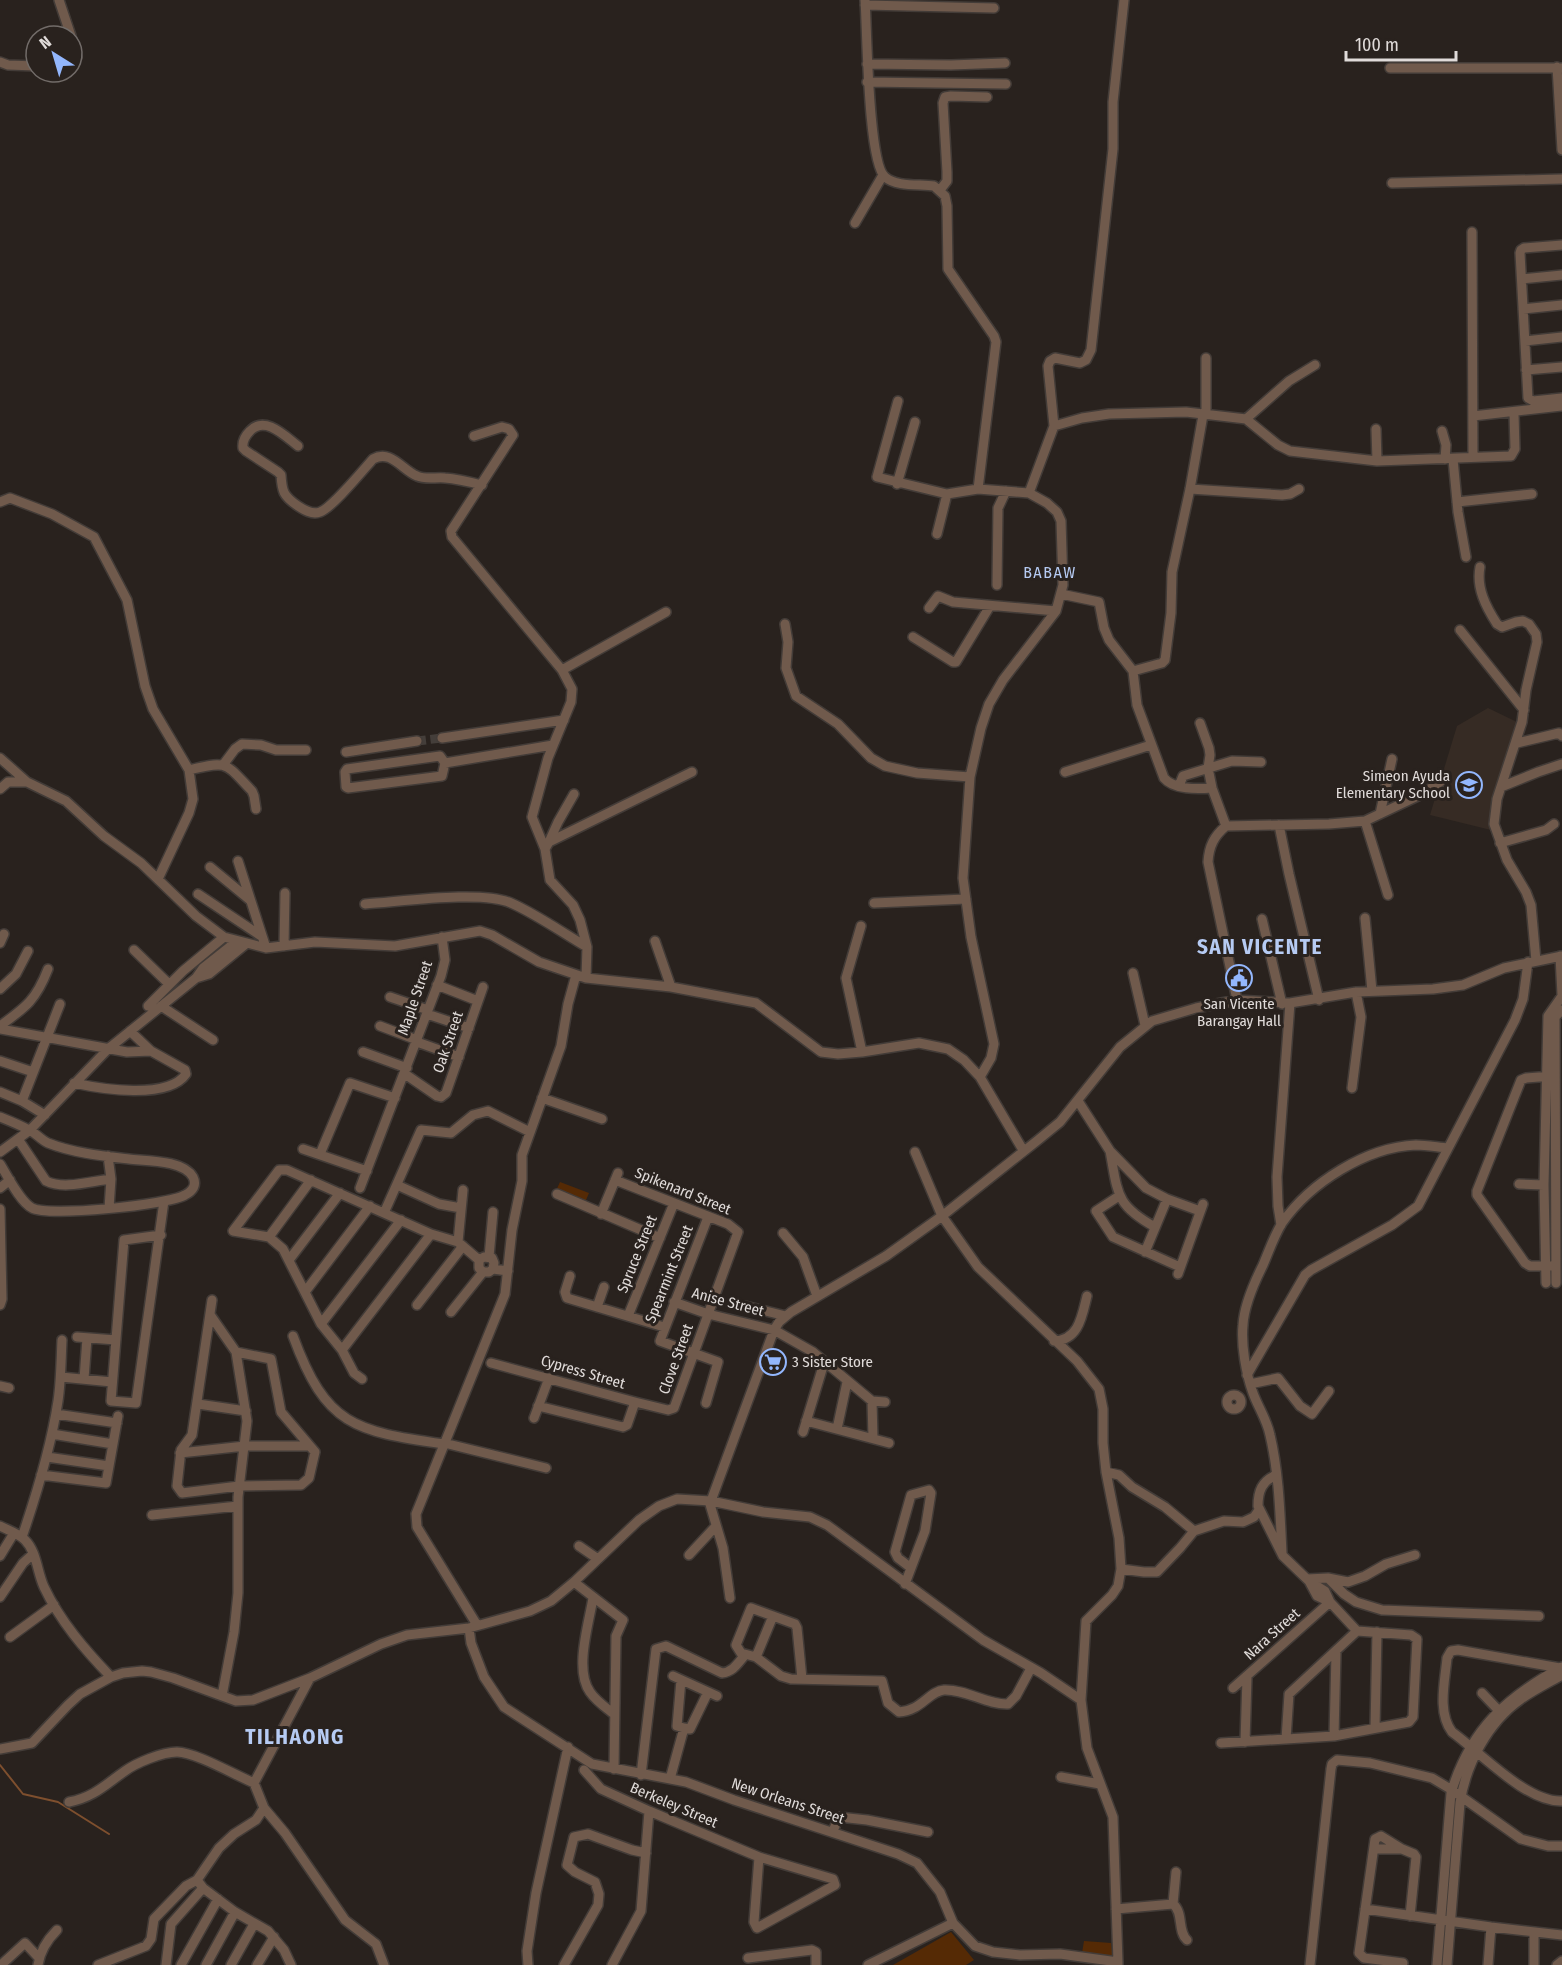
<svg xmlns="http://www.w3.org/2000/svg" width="1562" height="1965" font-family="'Fira Sans Condensed',sans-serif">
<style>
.built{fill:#362b24}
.green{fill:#552a05}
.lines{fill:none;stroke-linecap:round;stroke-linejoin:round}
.stream{stroke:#7e4f2e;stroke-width:2}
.minor-tunnel{stroke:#443e3a;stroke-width:9;stroke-dasharray:9 4.5;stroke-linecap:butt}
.minor-casing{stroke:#433c38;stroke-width:12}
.minor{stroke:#705a4c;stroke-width:9}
.labels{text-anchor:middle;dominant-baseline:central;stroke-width:6;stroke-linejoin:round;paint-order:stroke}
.poi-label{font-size:15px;fill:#e0dbd9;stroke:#29221e;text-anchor:end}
.street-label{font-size:15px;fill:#e0dbd9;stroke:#29221e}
.neighbourhood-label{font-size:16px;letter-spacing:1.5px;fill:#b6cbf3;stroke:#29221e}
.district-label{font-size:21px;font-weight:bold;letter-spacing:1.5px;fill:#b6cbf3;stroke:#29221e}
</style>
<rect width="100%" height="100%" fill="#29221e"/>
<path class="built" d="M 1488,708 L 1519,723 L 1491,810 L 1491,830 L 1430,815 L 1457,726 Z"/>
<path class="green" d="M 560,1182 L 589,1193 L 583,1207 L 554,1195 Z
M 951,1932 L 974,1960 L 966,1965 L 893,1965 Z
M 1084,1941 L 1111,1943 L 1113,1958 L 1082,1953 Z"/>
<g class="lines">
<path class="stream" d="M 0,1765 L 23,1794 L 58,1802 L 109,1834"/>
<path class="minor-tunnel" d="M 417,741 L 442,738"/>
<defs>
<path id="minor" d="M 59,0 L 71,36
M 865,0 C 867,28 868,163 885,177 C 896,187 920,184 934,186 L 945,196 L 947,206 L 948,269 L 994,336 L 996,342 L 978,489
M 865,5 L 994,8
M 72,39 L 77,57 L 72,61
M 0,62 L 8,65 L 36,66
M 867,64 L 951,65 L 1005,63
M 1557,67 L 1562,150
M 1390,68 L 1562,68
M 867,82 L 1006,84
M 1392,183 L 1562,179
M 940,190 L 947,181 L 947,172 L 943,103 L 945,97 L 951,96 L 987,97
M 855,223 L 883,175
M 1472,232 L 1473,457
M 1562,245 L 1524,248 L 1521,250 L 1520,253 L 1528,398 L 1533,401 L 1562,398
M 1522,279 L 1562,275
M 1523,309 L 1562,305
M 1525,341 L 1562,337
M 1526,370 L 1562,367
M 898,401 L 877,477 L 947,494 L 978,489 L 1029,493 L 1047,503 L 1057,512 L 1061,521 L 1063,585 L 1056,611 L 1003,680 L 989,704 L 981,728 L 970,777 L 963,878 L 971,937 L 994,1044 L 991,1058 L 980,1077
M 1203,415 L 1190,489 L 1172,572 L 1171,613 L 1165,660 L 1162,663 L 1133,671 L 1137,705 L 1164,778 C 1174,790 1197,789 1212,788
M 1206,415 L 1206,358
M 1473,416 L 1562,406
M 1246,419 L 1278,445 L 1290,451 L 1377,461 L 1511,456 L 1515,449 L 1514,413
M 1054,426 L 1082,418 L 1109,414 L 1186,412 L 1246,419 L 1289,381 L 1315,365
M 1376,429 L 1377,461
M 1442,431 L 1446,445 L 1445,459
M 474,436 L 502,427 L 509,429 L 513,435 L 451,531 L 452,537 L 562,670 L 572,689 L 571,702 L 548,758 L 532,817 L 545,849 L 550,880 L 573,905 L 580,920 L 587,947 L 586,978
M 298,446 C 285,436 265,415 250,431 C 245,436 242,441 243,448 L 246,451 L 278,472 L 281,475 C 282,491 283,496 298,506 C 304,510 312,515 320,512 C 332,508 363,470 373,459 C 391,449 402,470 417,476 C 426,480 436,477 445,478 C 458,479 470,482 482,485
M 1453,459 L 1458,512 L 1466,557
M 897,484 L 915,422
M 1190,489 L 1282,495 L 1290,494 L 1299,489
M 1029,493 L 1054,426 L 1048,366 L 1050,361 L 1055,358 L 1080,363 L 1086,360 L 1091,350 L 1113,149 L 1113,102 L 1124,0
M 0,502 L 10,498 L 52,514 L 94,537 L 127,600 L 145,686 L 153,709 L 189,770 L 193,799 L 189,813 L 158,879
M 1457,502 L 1532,494
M 937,534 L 947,494
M 1480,567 C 1476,588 1486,607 1497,624 L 1502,627 L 1516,622 L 1523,621 L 1529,624 L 1536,634 L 1537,642 L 1526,690 L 1522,722 L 1497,799 L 1494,824 L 1507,860 L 1526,892 L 1531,905 L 1536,961
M 997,585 L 998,508 L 1006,491
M 1061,594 L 1099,602 L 1104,628 L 1109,640 L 1133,671
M 929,608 L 938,596 L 953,602 L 1056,611
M 785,624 L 788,642 L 786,668 L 796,696 L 838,724 L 871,758 L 885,766 L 917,773 L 970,777
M 1460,630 L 1524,710
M 913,637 L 953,662 L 956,662 L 990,606
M 562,670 L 666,612
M 1200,723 L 1209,748 L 1210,755 L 1208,768 L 1212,788 L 1226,826
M 442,738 L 564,720
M 1517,743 L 1559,733 L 1562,736
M 346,752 L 417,741
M 440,756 L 445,763 L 442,776 L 348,788 L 346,787 L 345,772 L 347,769 Z
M 0,758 L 27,782 L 66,801 L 104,836 L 141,863 L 196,916 L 224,937 L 266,948 L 315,942 L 395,946 L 480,931 L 492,935 L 539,962 L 586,978 L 671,987 L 756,1003 L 821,1052 L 838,1054 L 862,1052 L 919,1043 L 948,1049 L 964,1060 L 980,1077 L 1023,1150
M 445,763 L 553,745
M 223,765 L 235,749 L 242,744 L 261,745 L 276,750 L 306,750
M 189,770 C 229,760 225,763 252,791 L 254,796 L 256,809
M 1065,772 L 1151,745
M 1179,786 L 1183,776 L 1232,761 L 1261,762
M 1501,787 L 1538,772 L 1562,764
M 0,789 L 8,782 L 27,782
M 1380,814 L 1392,759
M 1365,821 L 1388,895
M 1279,825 L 1289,874 L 1319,1000
M 549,842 L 558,822 L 574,794
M 1500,843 L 1546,830 L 1554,824
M 545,849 L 549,842 L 692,772
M 238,861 L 266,948
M 210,867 L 250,900
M 198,894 L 261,936
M 874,903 L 966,899
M 365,904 C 400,902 481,890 511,903 C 536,914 563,933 587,947
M 1365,918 L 1372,991
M 1262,919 L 1282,1004
M 861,926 L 846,978 L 862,1052
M 655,941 L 671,987
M 0,943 L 4,934
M 284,946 L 285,893
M 134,950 L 169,984
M 1560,956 L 1562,995
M 1133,973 L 1145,1025
M 196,978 L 209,974 L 247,943
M 437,985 L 478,1001
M 0,989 L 16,974 L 28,951
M 390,997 L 428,1010
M 1237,1000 L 1208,862 C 1209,846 1214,836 1226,826 L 1329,824 L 1365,821 L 1422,794 L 1440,782
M 148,1006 L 183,971 L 224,937
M 161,1006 L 213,1040
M 427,1014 L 469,1028
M 0,1026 C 26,1007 36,1000 48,969
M 380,1026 L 417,1040
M 0,1029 L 127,1052 L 151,1051
M 417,1042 L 459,1057
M 363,1052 L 407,1068
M 0,1061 L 33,1072
M 405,1074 L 437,1096 L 441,1097 L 446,1093 L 483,987
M 74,1083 C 101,1089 168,1100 186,1074 L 185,1070 L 151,1051 L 130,1031
M 1352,1088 L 1361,1017 L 1356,992
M 0,1092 L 22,1101 L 45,1115
M 542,1098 L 602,1119
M 22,1101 L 60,1004
M 1078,1101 L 1110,1151 L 1146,1188 L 1167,1199 L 1200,1211
M 0,1117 C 10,1121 20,1125 29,1130 C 36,1133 41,1140 48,1143 C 73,1153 103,1156 129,1159 C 147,1161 183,1160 193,1177 C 197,1185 193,1191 185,1195 C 168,1205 49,1217 32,1208 C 20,1202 7,1175 0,1164
M 18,1139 L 46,1181 C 64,1190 91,1181 111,1179
M 303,1149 L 367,1171
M 1110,1151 C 1118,1193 1115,1205 1155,1227
M 0,1152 L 30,1130 L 108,1049 L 196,978 L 203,968 L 237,941
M 915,1152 L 942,1216 L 978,1267 L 1077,1361 L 1099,1389 L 1103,1409 L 1103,1443 L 1106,1472 L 1119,1538 L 1121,1569 L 1118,1586 L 1112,1595 L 1086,1621 L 1081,1700 L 1087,1748 L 1113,1817 L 1118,1962
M 320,1154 L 350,1083 L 395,1098
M 108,1156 L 111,1179 L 109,1208
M 1519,1184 L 1544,1185
M 397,1185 L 439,1204 L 461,1208
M 0,1188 L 10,1180
M 360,1188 L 441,976 L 445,960 L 442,937
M 557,1194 L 660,1238
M 1119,1196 L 1096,1211 L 1113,1237 L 1180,1267
M 0,1209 L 2,1299 L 0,1305
M 384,1213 L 421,1130 L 451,1133 L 473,1115 L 488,1111 L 530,1132
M 601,1214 L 618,1173
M 1281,1225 L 1278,1206 L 1277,1177 L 1290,1003
M 783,1233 L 803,1257 L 817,1296
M 161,1235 L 124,1240 L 111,1401 L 136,1403 L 164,1201
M 269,1237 L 311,1180
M 458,1242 L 463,1190
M 1145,1252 L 1167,1199
M 489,1257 L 493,1212
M 289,1260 L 340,1193
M 1551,1266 L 1530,1266 L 1525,1263 L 1477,1195 L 1477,1191 L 1521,1080 L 1526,1078 L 1552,1076
M 493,1269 L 494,1263 L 492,1258 L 484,1257 L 479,1260 L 479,1268 L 483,1272 L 489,1272 L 493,1269 L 508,1271
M 1178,1274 L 1203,1204
M 570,1276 L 565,1292 L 567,1298 L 664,1327
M 1546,1283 L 1544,1185 L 1548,1016 L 1562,996
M 1556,1283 L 1555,1017 L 1562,1010
M 305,1292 L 370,1206
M 212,1300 L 192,1435 L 181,1450 L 177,1486 L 182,1493 L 239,1486 L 301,1485 L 309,1478 L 315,1452 L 281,1412 L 271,1359 L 236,1352
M 674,1302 L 708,1314 L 774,1330 L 813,1352 L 872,1401 L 885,1402
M 417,1305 L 463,1246
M 745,1306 L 786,1316
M 597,1307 L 604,1287
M 451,1312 L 483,1272
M 211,1316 L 236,1352 L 247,1421 L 238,1497 L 238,1593 L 234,1632 L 222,1696
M 628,1316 L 674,1203
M 321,1324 L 401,1220
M 293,1336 C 326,1426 354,1431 444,1444
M 77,1337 L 116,1340
M 1054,1341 C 1079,1340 1082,1316 1087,1296
M 342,1350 L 431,1234
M 491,1363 L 635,1402 L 668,1410 L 674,1408 L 738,1232 L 728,1224 L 615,1180
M 1247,1375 L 1305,1275 L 1311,1270 L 1392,1225 L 1418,1206 L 1515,1020 L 1523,999 L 1528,962
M 61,1377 L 112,1382
M 84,1379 L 87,1338
M 362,1379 L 354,1373 L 342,1350 L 321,1324 L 283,1249 L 269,1237 L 233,1231 L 279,1170 L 287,1170 L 431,1234 L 458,1242 L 479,1260
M 1250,1384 L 1278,1378 L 1300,1406 L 1312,1414 L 1329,1391
M 0,1386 L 9,1388
M1227 1402a7 7 0 1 1 14 0a7 7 0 1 1-14 0Z
M 872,1401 L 873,1438
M 706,1403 L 718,1362 L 660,1341 L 708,1217
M 198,1404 L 246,1411
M 538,1406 L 623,1427 L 627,1425 L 635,1402
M 56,1414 L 117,1423
M 534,1418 L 549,1378
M 806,1421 L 889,1443
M 837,1429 L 847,1382
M 803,1432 L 824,1363
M 52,1434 L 113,1444
M 444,1443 L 546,1468
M 180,1453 L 245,1446 L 310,1446
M 47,1457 L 109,1466
M 1106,1472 L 1119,1475 L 1132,1487 L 1165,1507 L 1194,1531
M 41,1475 L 106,1483 L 118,1416
M 709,1501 L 723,1548 L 730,1598
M 711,1501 L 774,1330 L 779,1322 L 791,1312 L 886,1256 L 942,1216 L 1038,1140 L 1060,1122 L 1120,1047 L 1152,1021 L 1196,1008 L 1237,1000 L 1290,1003 L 1356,992 L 1433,989 L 1463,985 L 1504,968 L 1562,956
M 152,1515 L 238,1506
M 0,1526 C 8,1530 18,1533 25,1540 C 37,1552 37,1572 44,1587 C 60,1621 85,1650 111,1677
M 22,1537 C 37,1493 51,1447 58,1401 C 61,1381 61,1360 62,1340
M 579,1546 L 598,1559
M 1282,1553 C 1280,1514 1279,1473 1270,1435 C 1267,1420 1258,1407 1253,1393 C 1246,1374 1241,1345 1243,1325 C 1244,1305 1254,1283 1263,1265 C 1269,1251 1274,1236 1282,1223 C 1310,1183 1366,1147 1416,1145 C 1426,1145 1437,1147 1448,1148
M 689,1555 L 716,1526
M 0,1556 L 14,1533
M 1121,1569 L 1144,1572 L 1157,1572 L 1180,1548 L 1194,1531 L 1224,1521 L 1243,1522 L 1254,1517 L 1259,1510
M 1328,1578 L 1344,1594 L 1356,1602 L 1382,1610 L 1539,1616
M 1307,1579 L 1328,1578 L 1348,1582 L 1365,1576 L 1386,1564 L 1415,1555
M 1309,1581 L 1317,1596 L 1330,1602
M 574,1582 L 623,1620 L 616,1636 L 614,1769
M 905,1584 L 925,1531 L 931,1493 L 929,1490 L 911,1495 L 895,1552 L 898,1558 L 911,1568
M 0,1597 L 23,1563 L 33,1554
M 593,1598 C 589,1623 574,1670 590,1692 C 596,1701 605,1707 614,1714
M 477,1625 L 417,1527 L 416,1514 L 505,1294 L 512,1230 L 522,1181 L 522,1155 L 561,1046 L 568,1004 L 576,975
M 469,1628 L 471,1643 L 484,1677 L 504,1707 L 592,1764 L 686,1782 L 734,1800 L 898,1854 L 917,1863 L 940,1892 L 953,1923 L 975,1946 L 993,1952 L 1020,1955 L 1060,1954 L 1118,1962 L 1118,1965
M 10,1637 L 54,1605
M 756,1657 L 773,1616
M 1561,1670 L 1560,1668 L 1458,1650 L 1451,1651 L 1447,1658 C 1445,1681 1437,1712 1452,1732 C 1480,1752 1527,1803 1562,1801
M 673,1676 L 717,1696
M 802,1679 L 797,1628 L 795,1624 L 751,1608 L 736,1645 L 741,1653 L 756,1657 L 781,1676 L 791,1679 L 882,1681 L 888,1703 L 899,1712 C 921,1711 929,1691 944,1690 C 966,1689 987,1705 1008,1704 L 1016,1696 L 1031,1668
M 681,1680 L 677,1726 L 684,1728
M 1233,1688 L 1330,1602
M 1482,1693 L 1501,1713
M 1375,1728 L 1377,1632
M 1334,1736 L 1336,1653
M 1286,1739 L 1289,1694 L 1357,1631
M 1245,1742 L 1247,1677
M 1221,1743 L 1334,1736 L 1409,1722 L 1413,1717 L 1417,1639 L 1411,1635 L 1357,1631 L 1330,1602 L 1325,1591 L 1309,1581 L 1283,1556 L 1258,1506 C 1258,1491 1262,1481 1276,1475
M 0,1749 L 32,1743 L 68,1705 L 80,1694 L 111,1677 L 123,1673 L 142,1671 L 151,1672 L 173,1678 L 236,1701 L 253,1700 L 310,1678 L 381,1644 L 407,1635 L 469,1628 L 530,1611 L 551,1601 L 574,1582 L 639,1520 L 659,1506 L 677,1499 L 711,1501 L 763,1512 L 810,1517 L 827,1525 L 983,1640 L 1041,1673 L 1081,1700
M 584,1770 L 601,1789 L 649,1811 L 759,1857 L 833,1879 L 835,1885 L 757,1928 L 754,1922 L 759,1857
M 641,1775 L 656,1649 L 666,1646 L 722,1673 C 733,1672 738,1663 745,1655
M 1061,1777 L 1100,1784
M 670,1779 L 684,1728 L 690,1729 L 708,1692
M 254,1783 L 310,1678
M 69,1802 C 94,1797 105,1785 125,1771 C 136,1763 162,1752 177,1752 C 195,1752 235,1775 254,1783 L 264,1808 L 285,1833 L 345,1920 L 376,1944 L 384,1965
M 833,1831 L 839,1817 L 867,1820 L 928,1832
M 1374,1849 L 1402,1849 L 1414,1854 L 1416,1857 L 1410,1916
M 1402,1849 L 1381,1836 L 1375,1839 L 1359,1953 L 1364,1958 L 1403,1963
M 197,1880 L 203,1888 L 235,1912 L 268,1931 L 284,1950 L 291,1965
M 1173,1904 C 1184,1913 1177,1931 1187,1940
M 1116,1909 L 1173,1904 L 1176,1872
M 1365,1909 L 1491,1927 L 1562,1935
M 748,1958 L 812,1950 L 816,1952 L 816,1965
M 1,1965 L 25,1943 L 39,1958
M 38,1965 C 40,1952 48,1939 57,1930
M 98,1965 L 146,1946 L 151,1939 L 154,1919 L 186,1886 L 197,1880 L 219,1848 L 234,1834 L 256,1820 L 264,1808
M 166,1965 L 171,1924 L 203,1888
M 181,1965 L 218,1899
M 206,1965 L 235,1912
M 231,1965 L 254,1924
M 257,1965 L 274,1937
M 528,1965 L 527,1951 L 536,1893 L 568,1747
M 564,1965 L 598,1905 L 599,1894 L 595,1882 L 575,1872 L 567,1865 L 574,1837 L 588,1834 L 632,1850 L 646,1853
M 612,1965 L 641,1911 L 649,1811
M 868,1965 L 953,1923
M 1310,1965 L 1331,1769 L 1332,1764 L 1337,1760 L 1370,1763 L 1432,1778 L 1452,1790 L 1521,1839 L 1548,1846 L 1562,1846
M 1437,1965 L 1451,1793 C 1470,1730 1506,1697 1562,1667
M 1447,1965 L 1460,1803 C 1466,1764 1488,1722 1521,1699 C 1534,1690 1548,1683 1562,1675
M 1488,1965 L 1491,1927
M 1534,1965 L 1534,1932
M 1557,1965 L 1562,1961"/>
</defs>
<use href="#minor" class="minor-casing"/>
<use href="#minor" class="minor"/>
</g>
<defs>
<symbol id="school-ring" viewBox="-11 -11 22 22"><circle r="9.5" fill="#29221e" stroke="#93b7fd" stroke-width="1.5"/><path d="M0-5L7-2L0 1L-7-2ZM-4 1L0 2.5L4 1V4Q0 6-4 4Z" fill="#93b7fd"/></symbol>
<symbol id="civic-ring" viewBox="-11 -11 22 22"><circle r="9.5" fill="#29221e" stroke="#93b7fd" stroke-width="1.5"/><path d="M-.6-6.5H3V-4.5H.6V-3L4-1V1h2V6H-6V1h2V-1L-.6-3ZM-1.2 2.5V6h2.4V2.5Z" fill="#93b7fd"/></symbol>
<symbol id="supermarket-ring" viewBox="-11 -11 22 22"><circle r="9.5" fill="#29221e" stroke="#93b7fd" stroke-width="1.5"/><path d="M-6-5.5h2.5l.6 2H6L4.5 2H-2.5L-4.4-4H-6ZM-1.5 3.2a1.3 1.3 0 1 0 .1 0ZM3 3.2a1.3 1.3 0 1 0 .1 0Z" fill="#93b7fd"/></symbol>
</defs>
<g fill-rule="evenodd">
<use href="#school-ring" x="1454" y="770" width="30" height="30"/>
<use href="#civic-ring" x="1224" y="963" width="30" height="30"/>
<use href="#supermarket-ring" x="758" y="1347" width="30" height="30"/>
</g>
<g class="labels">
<g class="poi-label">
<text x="1450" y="776">Simeon Ayuda<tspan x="1450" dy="17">Elementary School</tspan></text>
<text x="1239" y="1004" text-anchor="middle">San Vicente<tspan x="1239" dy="17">Barangay Hall</tspan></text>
<text x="792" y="1362" text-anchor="start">3 Sister Store</text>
</g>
<g class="street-label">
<text transform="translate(415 998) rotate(-71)">Maple Street</text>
<text transform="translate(448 1042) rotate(-71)">Oak Street</text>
<text transform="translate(683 1191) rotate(22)">Spikenard Street</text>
<text transform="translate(637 1254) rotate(-68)">Spruce Street</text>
<text transform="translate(669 1274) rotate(-68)">Spearmint Street</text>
<text transform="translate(728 1302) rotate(15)">Anise Street</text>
<text transform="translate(676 1359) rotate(-70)">Clove Street</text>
<text transform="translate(583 1372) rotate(16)">Cypress Street</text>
<text transform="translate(1272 1634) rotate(-42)">Nara Street</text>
<text transform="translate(788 1801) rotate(18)">New Orleans Street</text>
<text transform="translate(674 1805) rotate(23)">Berkeley Street</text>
</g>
<g class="neighbourhood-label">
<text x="1050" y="572">BABAW</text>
</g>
<g class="district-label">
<text x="1260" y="947">SAN VICENTE</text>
<text x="295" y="1737">TILHAONG</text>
</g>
</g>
<g transform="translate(54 54) rotate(323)"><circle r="28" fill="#29221e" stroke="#726c69" stroke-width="1.5"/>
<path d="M0-4.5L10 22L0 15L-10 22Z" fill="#93b7fd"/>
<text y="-9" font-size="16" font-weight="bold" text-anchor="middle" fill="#e0dbd9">N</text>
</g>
<path d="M1346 51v9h110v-9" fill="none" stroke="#e0dbd9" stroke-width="3"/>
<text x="1355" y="51" font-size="18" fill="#e0dbd9" stroke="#29221e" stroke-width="4.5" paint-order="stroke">100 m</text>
</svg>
